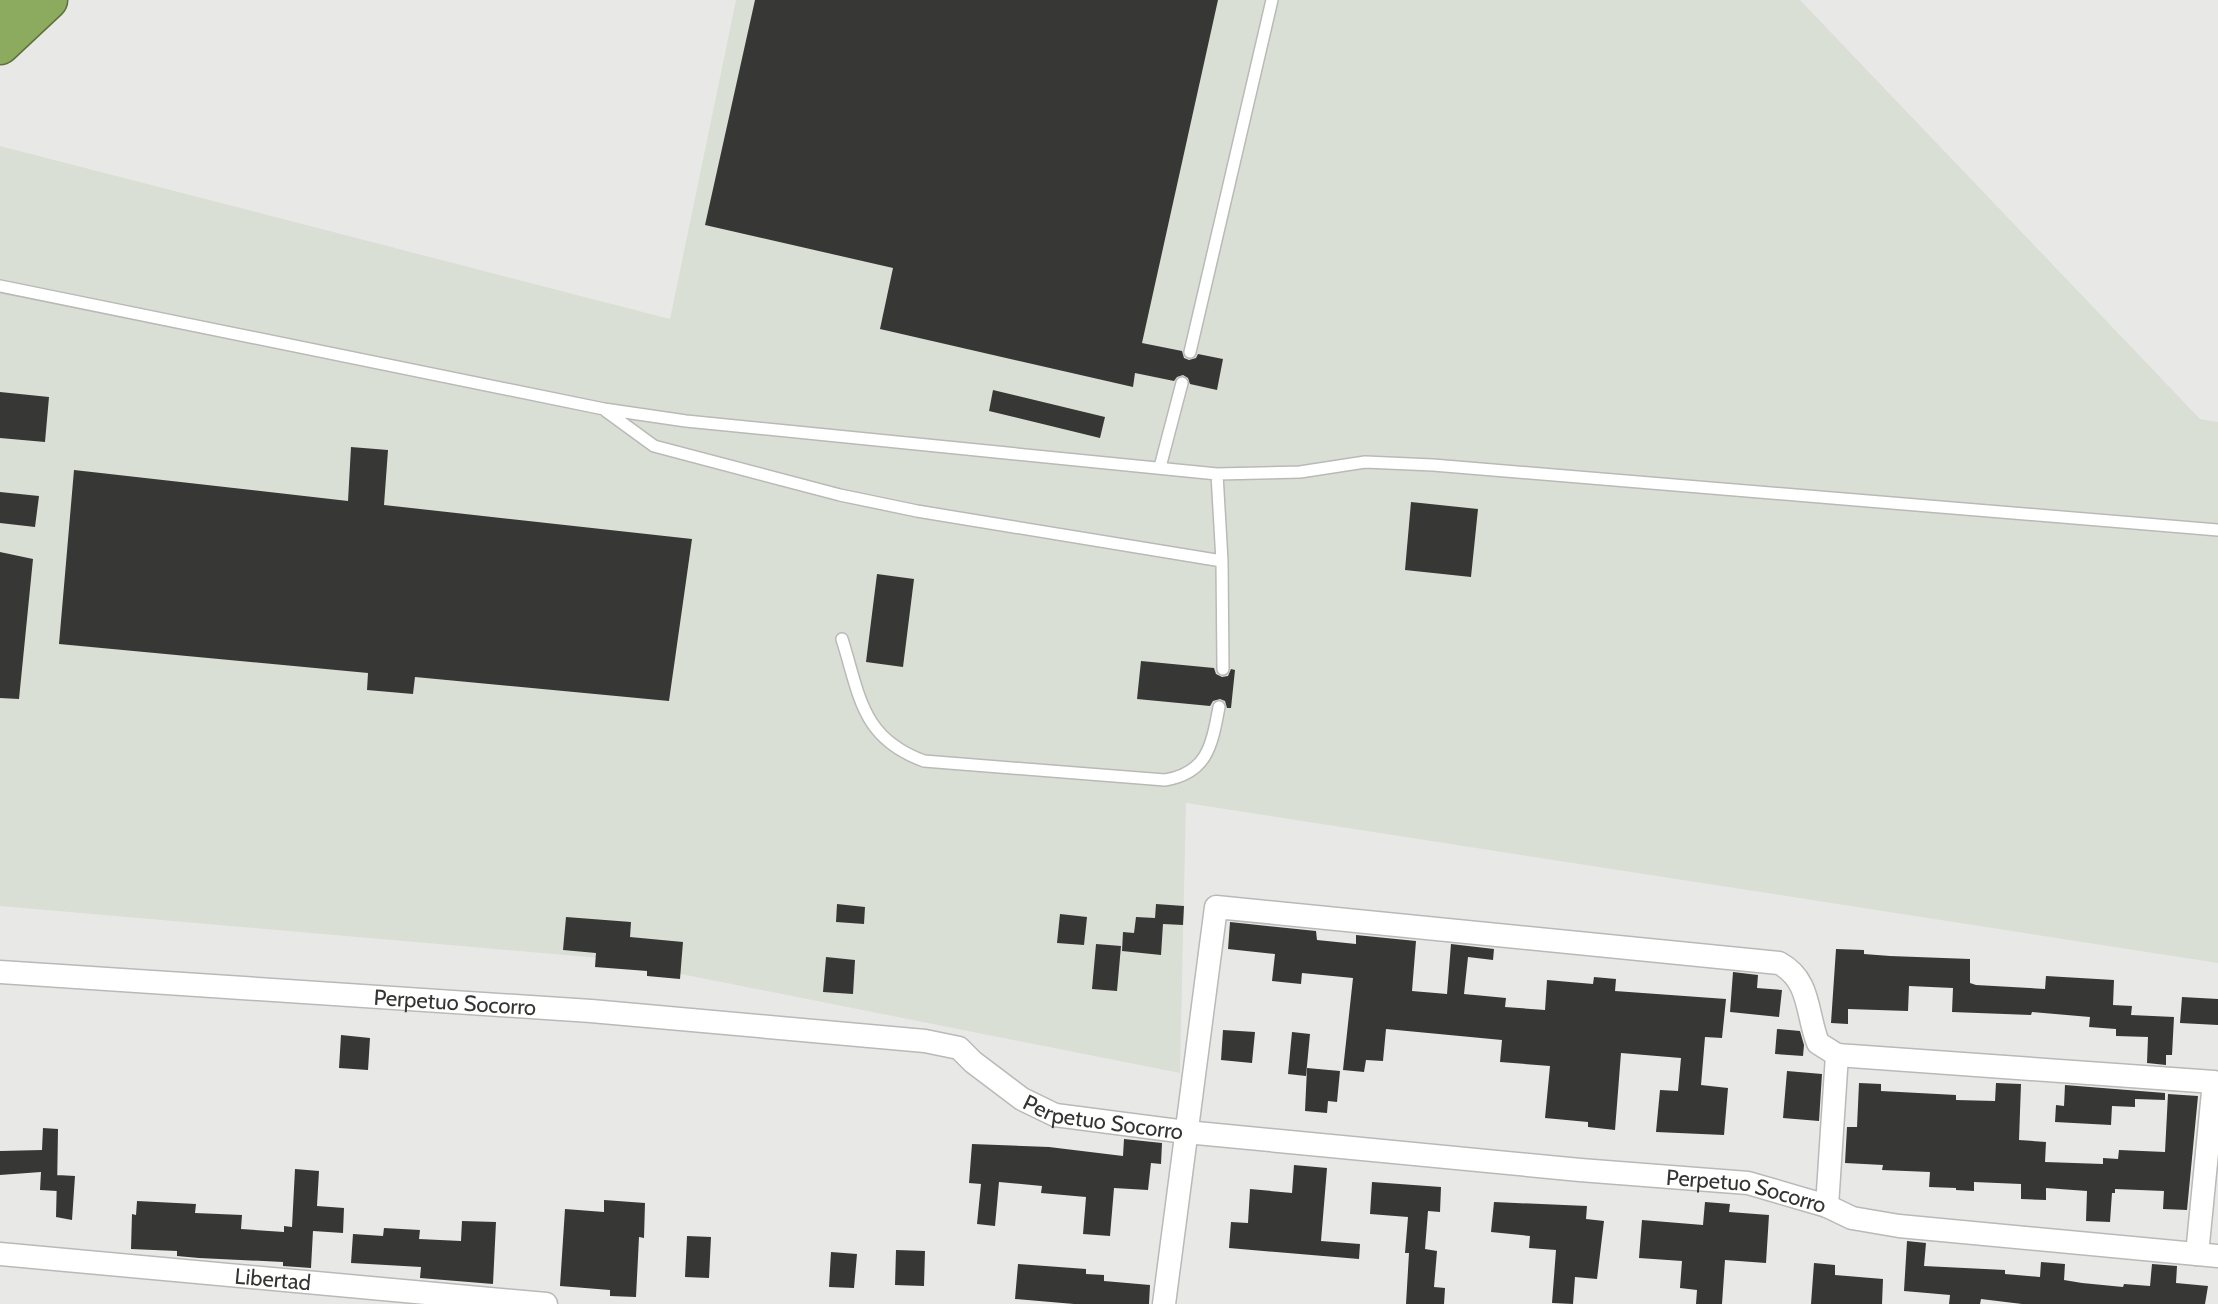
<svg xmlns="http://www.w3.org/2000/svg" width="2218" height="1304" font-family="Cabin,sans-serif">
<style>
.built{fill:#dadfd5}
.building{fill:#373836}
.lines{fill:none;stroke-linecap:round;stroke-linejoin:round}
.service-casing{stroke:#b9bab7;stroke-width:14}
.minor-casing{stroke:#b9bab7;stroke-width:25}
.trunk-casing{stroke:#5b7434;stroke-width:41}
.service{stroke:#fff;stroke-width:11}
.minor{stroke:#fff;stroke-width:22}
.trunk{stroke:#8cab5e;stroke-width:38}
.labels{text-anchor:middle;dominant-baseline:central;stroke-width:8;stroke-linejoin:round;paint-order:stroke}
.street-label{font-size:22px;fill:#343533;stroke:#e8e9e6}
</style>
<rect width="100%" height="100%" fill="#e8e9e6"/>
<path class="built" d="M 736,0 L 1800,0 L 2200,419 L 2218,422 L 2218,963 L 1186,803 L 1180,1073 L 600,958 L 0,906 L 0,146 L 670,319 Z"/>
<path class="building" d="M 755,0 L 1218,0 L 1142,343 L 1182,351 L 1184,358 L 1189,360 L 1196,358 L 1198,354 L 1223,359 L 1217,390 L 1190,384 L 1188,378 L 1183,375 L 1177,377 L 1174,381 L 1135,373 L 1133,387 L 880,329 L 893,268 L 705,225 Z
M 993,390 L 1105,417 L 1100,438 L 989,411 Z
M 0,392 L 49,397 L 45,442 L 0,438 Z
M 351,447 L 388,450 L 384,505 L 692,539 L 669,701 L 415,677 L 413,694 L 367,690 L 368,673 L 59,644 L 74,470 L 348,501 Z
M 0,492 L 39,496 L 35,527 L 0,523 Z
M 1411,502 L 1478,509 L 1471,577 L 1405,570 Z
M 0,552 L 33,559 L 19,699 L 0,698 Z
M 877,574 L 914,579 L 903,667 L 866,662 Z
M 1141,661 L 1214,668 L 1216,674 L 1222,677 L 1228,676 L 1231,669 L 1235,670 L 1231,708 L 1227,708 L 1225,701 L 1220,699 L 1213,701 L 1210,706 L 1137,699 Z
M 837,904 L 865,907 L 864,924 L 836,922 Z
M 1156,904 L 1184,906 L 1183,925 L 1163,924 L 1161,955 L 1122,951 L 1123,932 L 1134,933 L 1136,917 L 1155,918 Z
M 1060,914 L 1087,917 L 1084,945 L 1057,943 Z
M 566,917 L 631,922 L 630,937 L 683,942 L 680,979 L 647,976 L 647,971 L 595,967 L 596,953 L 563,950 Z
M 1230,922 L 1316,931 L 1317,940 L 1356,944 L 1356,935 L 1416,941 L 1412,991 L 1447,994 L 1451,944 L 1494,949 L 1493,960 L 1468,957 L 1464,994 L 1506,998 L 1505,1007 L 1545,1010 L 1547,980 L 1593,984 L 1594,977 L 1616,979 L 1615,991 L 1726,999 L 1722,1038 L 1705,1037 L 1701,1085 L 1728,1088 L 1724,1135 L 1656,1132 L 1660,1090 L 1678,1091 L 1681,1058 L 1621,1053 L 1615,1130 L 1588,1127 L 1588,1122 L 1545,1118 L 1550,1066 L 1500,1062 L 1502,1040 L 1386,1029 L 1383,1061 L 1366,1060 L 1364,1072 L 1343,1070 L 1353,978 L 1302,973 L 1301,984 L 1272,981 L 1275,954 L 1228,949 Z
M 1096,944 L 1121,946 L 1117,991 L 1092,989 Z
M 1836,949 L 1864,950 L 1864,954 L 1890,956 L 1970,959 L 1970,983 L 1976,985 L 2045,989 L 2046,976 L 2114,980 L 2113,1005 L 2132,1006 L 2131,1015 L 2174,1017 L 2172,1055 L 2166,1055 L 2166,1065 L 2147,1063 L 2148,1037 L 2116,1036 L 2116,1029 L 2089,1027 L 2090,1017 L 2032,1012 L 2031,1015 L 1952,1012 L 1953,988 L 1909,986 L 1908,1011 L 1848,1009 L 1848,1024 L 1831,1023 Z
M 826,957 L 855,960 L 853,994 L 823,992 Z
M 1733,972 L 1758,975 L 1757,988 L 1782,990 L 1779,1017 L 1730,1012 Z
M 2182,997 L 2218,999 L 2218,1025 L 2180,1023 Z
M 1777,1029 L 1800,1031 L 1804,1045 L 1803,1056 L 1775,1054 Z
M 1223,1030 L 1255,1032 L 1252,1063 L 1221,1060 Z
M 1292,1032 L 1310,1034 L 1306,1076 L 1288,1074 Z
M 341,1035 L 370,1038 L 368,1070 L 339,1068 Z
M 1307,1068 L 1340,1071 L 1337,1102 L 1328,1101 L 1327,1113 L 1305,1111 Z
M 1787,1071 L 1822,1074 L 1819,1121 L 1783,1118 Z
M 1859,1083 L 1881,1084 L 1881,1091 L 1956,1095 L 1956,1100 L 1995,1101 L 1996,1083 L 2021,1084 L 2019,1140 L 2046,1142 L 2045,1162 L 2103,1164 L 2103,1158 L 2118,1159 L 2119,1150 L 2165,1152 L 2168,1094 L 2198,1096 L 2187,1210 L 2163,1209 L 2164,1191 L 2115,1189 L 2115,1193 L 2112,1193 L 2110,1222 L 2086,1221 L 2087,1191 L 2046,1188 L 2046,1200 L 2021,1199 L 2021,1184 L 1974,1182 L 1974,1191 L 1956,1190 L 1956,1188 L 1929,1187 L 1930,1172 L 1882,1170 L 1883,1165 L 1845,1163 L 1847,1127 L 1857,1127 Z
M 2065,1085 L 2165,1093 L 2165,1100 L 2135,1099 L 2135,1107 L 2112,1106 L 2111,1125 L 2055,1122 L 2056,1105 L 2064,1106 Z
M 43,1128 L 58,1129 L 57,1191 L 40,1190 L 41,1172 L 0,1175 L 0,1151 L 42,1150 Z
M 1124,1139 L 1162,1143 L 1161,1164 L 1151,1163 L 1148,1190 L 1114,1188 L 1110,1236 L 1083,1234 L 1086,1197 L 1041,1193 L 1042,1186 L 999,1182 L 995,1226 L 977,1224 L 981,1184 L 969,1183 L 972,1144 L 1049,1147 L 1123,1156 Z
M 1294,1165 L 1327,1168 L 1321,1241 L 1360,1244 L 1359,1259 L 1229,1248 L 1231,1222 L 1248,1223 L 1250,1189 L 1292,1193 Z
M 295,1169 L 319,1171 L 317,1206 L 344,1208 L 343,1233 L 313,1231 L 311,1268 L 283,1266 L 283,1262 L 199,1258 L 177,1256 L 177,1251 L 131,1249 L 132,1214 L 136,1215 L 137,1201 L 196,1204 L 195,1213 L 242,1215 L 241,1229 L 284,1232 L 284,1226 L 292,1227 Z
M 57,1175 L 75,1176 L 72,1220 L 56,1217 Z
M 1372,1182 L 1441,1187 L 1440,1212 L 1428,1211 L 1425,1249 L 1437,1251 L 1434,1287 L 1445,1288 L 1444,1304 L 1406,1304 L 1409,1253 L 1405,1253 L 1408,1217 L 1370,1214 Z
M 604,1200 L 645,1203 L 644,1238 L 639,1237 L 636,1297 L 610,1296 L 610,1290 L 560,1286 L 565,1209 L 604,1212 Z
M 1494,1202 L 1587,1206 L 1586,1219 L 1604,1221 L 1597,1279 L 1575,1277 L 1573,1304 L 1552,1303 L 1556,1250 L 1529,1248 L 1530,1236 L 1491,1232 Z
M 1705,1202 L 1730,1204 L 1729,1212 L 1769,1215 L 1766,1263 L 1725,1260 L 1722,1304 L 1696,1304 L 1697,1290 L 1680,1288 L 1682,1261 L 1639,1258 L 1642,1220 L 1703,1225 Z
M 462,1221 L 496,1222 L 493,1284 L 420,1278 L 421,1267 L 351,1263 L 353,1234 L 383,1236 L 384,1228 L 420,1230 L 419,1239 L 461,1241 Z
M 687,1236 L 711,1237 L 709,1278 L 685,1277 Z
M 1907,1241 L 1926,1243 L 1924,1266 L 2005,1270 L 2005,1274 L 2040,1277 L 2041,1262 L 2065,1264 L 2064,1280 L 2082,1283 L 2123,1287 L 2124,1284 L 2150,1286 L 2152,1264 L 2177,1266 L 2176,1283 L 2208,1286 L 2205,1304 L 2022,1304 L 1981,1299 L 1980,1304 L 1949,1304 L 1950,1295 L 1904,1291 Z
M 896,1250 L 925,1251 L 924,1286 L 895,1285 Z
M 831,1252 L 857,1254 L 854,1288 L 829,1287 Z
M 1814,1263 L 1835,1265 L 1835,1275 L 1883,1279 L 1882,1304 L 1811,1304 Z
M 1018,1264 L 1086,1269 L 1086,1274 L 1104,1275 L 1104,1281 L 1150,1285 L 1149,1304 L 1074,1304 L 1015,1299 Z"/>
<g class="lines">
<defs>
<path id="service" d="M 0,286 L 604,409 L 686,421 L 1217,474 L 1300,472 L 1365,462 L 1433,465 L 2218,530
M 1190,352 L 1272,0
M 606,411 L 654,446 L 840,495 L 917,511 L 1222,561
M 1160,467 L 1182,383
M 1217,474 L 1222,561 L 1223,669
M 842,639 C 860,696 861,738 924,761 L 1165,780 C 1208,773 1212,744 1219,707"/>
<g id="minor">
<path id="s1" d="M 0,972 L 591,1011 L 925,1041 L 959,1048 L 973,1062 L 1022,1099 L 1055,1115 L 1186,1132 L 1580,1170 L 1748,1183 L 1827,1206 L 1852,1218 L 1899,1226 L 2218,1256"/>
<path d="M 1827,1206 L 1837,1055"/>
<path id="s2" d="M 0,1254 L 546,1304"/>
<path d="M 1164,1304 L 1216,907 L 1779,963 C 1811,980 1806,1013 1818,1043 L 1837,1055 L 2214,1082 L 2197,1254"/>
</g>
<path id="trunk" d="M 0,1 L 1,0
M 0,45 L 48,0"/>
</defs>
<use href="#service" class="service-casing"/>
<use href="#minor" class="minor-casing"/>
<use href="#trunk" class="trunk-casing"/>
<use href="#service" class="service"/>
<use href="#minor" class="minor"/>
<use href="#trunk" class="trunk"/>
</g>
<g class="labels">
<g class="street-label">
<text stroke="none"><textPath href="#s1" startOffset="456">Perpetuo Socorro</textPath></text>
<text stroke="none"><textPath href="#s1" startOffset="1128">Perpetuo Socorro</textPath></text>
<text stroke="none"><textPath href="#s1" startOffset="1776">Perpetuo Socorro</textPath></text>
<text stroke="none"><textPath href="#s2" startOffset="274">Libertad</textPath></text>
</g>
</g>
</svg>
